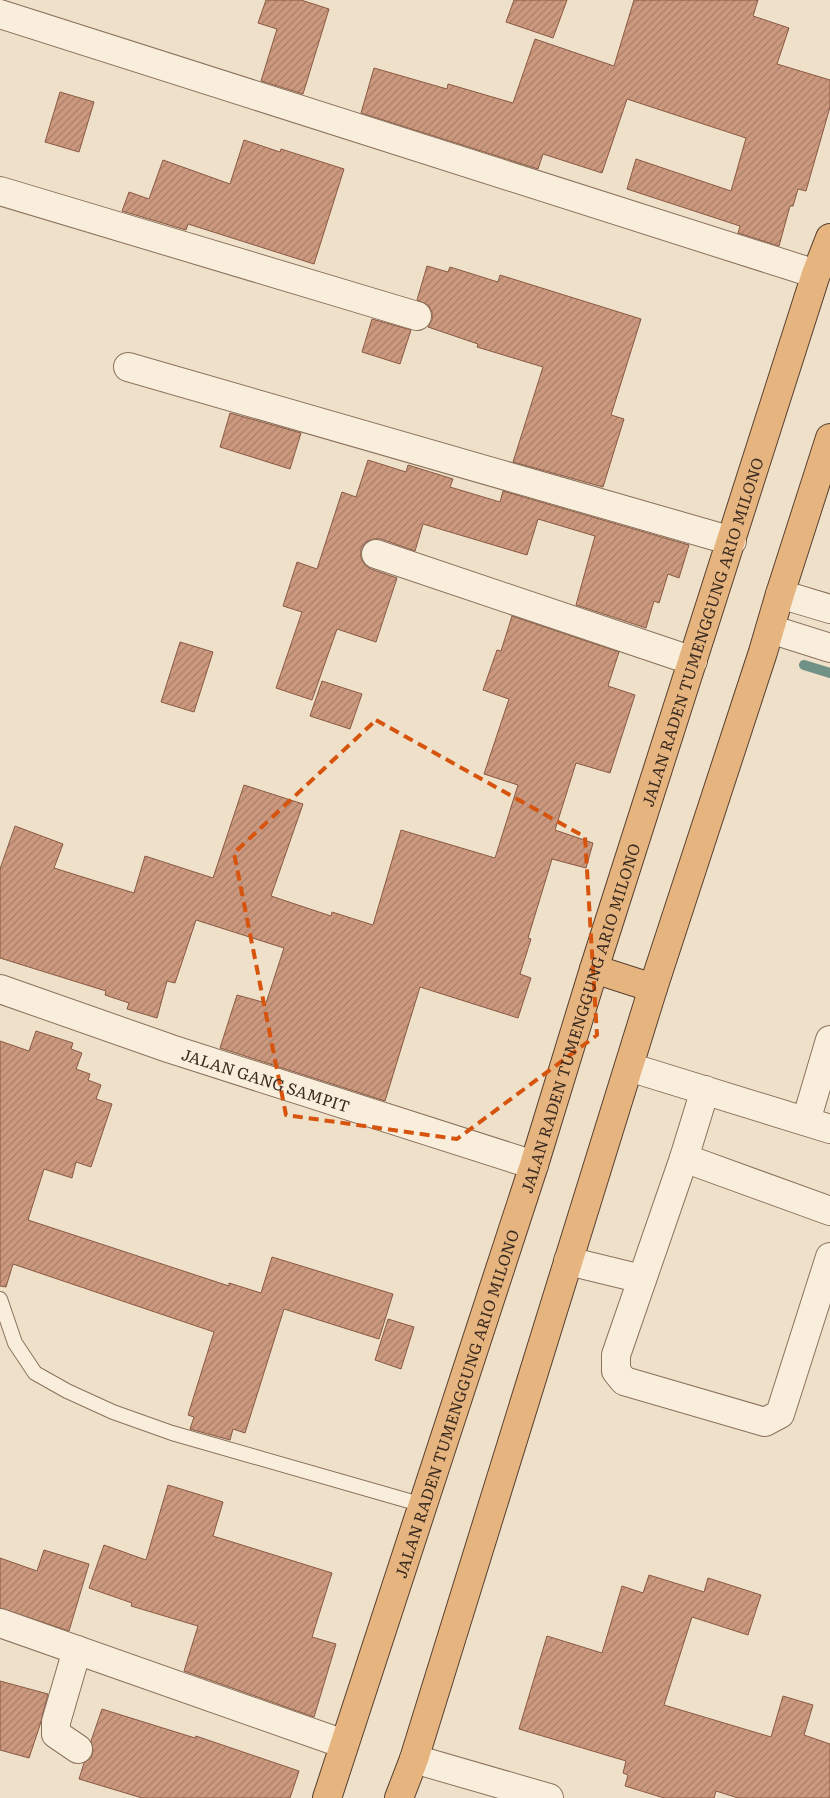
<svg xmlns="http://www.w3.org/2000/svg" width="830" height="1798" font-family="Literata,serif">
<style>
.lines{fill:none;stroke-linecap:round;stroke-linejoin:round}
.stream{stroke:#709186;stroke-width:10}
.building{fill:url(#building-hatch);stroke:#8a5943}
.service-casing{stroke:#8b725d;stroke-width:16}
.minor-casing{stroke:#8b725d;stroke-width:30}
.tertiary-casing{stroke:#8b725d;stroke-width:30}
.trunk-casing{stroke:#594031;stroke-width:30}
.service{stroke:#f9eedc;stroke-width:14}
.minor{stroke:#f9eedc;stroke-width:28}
.tertiary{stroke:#f9eedc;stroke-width:28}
.trunk{stroke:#e6b57f;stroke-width:28}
.marked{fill:none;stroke:#d7540e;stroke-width:4;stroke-dasharray:10 6;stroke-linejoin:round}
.labels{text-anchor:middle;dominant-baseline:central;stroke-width:4.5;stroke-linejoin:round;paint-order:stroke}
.street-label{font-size:16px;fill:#3c2b21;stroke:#f6ebd8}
</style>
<defs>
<pattern id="building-hatch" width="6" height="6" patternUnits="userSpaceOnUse" patternTransform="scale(1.25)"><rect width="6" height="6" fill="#cc997f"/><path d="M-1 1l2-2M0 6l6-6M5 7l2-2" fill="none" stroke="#a77d68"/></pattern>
</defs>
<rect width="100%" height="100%" fill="#eee0c9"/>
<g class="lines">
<path class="stream" d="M 804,665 L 830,673"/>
</g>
<path class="building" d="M 266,0 L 301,0 L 329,9 L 303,94 L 261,81 L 277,29 L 258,23 Z
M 514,0 L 567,0 L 553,38 L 506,22 Z
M 634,0 L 758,0 L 753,16 L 789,28 L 777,64 L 830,80 L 830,107 L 806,191 L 798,189 L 793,206 L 790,206 L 779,246 L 738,233 L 740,226 L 627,189 L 636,159 L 731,191 L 746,138 L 627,99 L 602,173 L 543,154 L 538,169 L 361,113 L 374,68 L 447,89 L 448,84 L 513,103 L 535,39 L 614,66 Z
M 60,92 L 94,102 L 79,152 L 45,142 Z
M 244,140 L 280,152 L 281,149 L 344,169 L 314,264 L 188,224 L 186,230 L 122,211 L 129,192 L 149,199 L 163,160 L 230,184 Z
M 427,266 L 448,272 L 450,267 L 498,282 L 500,275 L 641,319 L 611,415 L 624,419 L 603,487 L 513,462 L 543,367 L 477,347 L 478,344 L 428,327 L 432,320 L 432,312 L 428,305 L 417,300 Z
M 372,319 L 411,330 L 400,364 L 362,352 Z
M 230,413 L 301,433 L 290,469 L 220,447 Z
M 368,460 L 406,472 L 408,465 L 453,479 L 450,487 L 500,502 L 503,491 L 689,545 L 679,578 L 668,574 L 659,603 L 654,601 L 646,628 L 576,605 L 595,536 L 538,519 L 527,555 L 423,524 L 415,551 L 381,539 L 373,539 L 366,542 L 361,549 L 361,558 L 365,565 L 371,569 L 397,578 L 376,642 L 337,629 L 312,700 L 276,688 L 302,612 L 283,606 L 297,562 L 317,569 L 342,492 L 356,497 Z
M 512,616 L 619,652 L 608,686 L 635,695 L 610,773 L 576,763 L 555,830 L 593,843 L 586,868 L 552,859 L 528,938 L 531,939 L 520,974 L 531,978 L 518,1018 L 420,987 L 385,1101 L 220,1048 L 237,995 L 266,1003 L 284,948 L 196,920 L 175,983 L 167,981 L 157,1018 L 127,1009 L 129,1003 L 105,995 L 106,991 L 0,958 L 0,869 L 15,826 L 63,844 L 54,868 L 134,893 L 145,856 L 213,878 L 244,785 L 303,804 L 271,896 L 331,916 L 332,912 L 373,925 L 401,830 L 495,858 L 518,785 L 484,774 L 509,699 L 483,690 L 497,650 L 501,651 Z
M 180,642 L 213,652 L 194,712 L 161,702 Z
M 322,681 L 362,694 L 350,729 L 310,716 Z
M 36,1031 L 73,1043 L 71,1049 L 82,1053 L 76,1069 L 90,1074 L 88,1080 L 101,1085 L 96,1099 L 112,1104 L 91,1167 L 76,1162 L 72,1178 L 44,1169 L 28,1220 L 229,1286 L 229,1283 L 261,1293 L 272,1257 L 393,1294 L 379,1339 L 284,1309 L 245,1433 L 233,1429 L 230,1440 L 190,1429 L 194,1417 L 188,1415 L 214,1332 L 13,1264 L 6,1287 L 0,1286 L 0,1041 L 29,1051 Z
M 388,1319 L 414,1327 L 401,1369 L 375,1360 Z
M 168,1485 L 223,1502 L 213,1536 L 332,1573 L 312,1637 L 336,1644 L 314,1717 L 184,1671 L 198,1626 L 131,1606 L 132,1603 L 89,1588 L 104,1545 L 146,1560 Z
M 44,1550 L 89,1564 L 69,1631 L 0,1608 L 0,1558 L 37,1571 Z
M 649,1575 L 704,1592 L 708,1578 L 761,1595 L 748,1635 L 692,1617 L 664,1705 L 771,1737 L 783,1696 L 813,1705 L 804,1735 L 830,1744 L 830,1798 L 738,1798 L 716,1791 L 714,1798 L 664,1798 L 625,1786 L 628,1775 L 623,1773 L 626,1761 L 519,1729 L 547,1636 L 602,1653 L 622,1586 L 643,1593 Z
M 0,1681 L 48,1694 L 40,1725 L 29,1758 L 0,1750 Z
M 102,1709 L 195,1738 L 196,1736 L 299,1771 L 290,1798 L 142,1798 L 79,1779 L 84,1763 L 91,1758 L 93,1751 L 91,1741 Z"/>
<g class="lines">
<defs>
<path id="service" d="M 0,1299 L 15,1343 L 35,1373 L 67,1391 L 113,1412 L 172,1433 L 423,1505"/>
<g id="minor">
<path d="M 0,14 L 816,274"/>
<path d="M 0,191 L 417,316"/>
<path d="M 128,367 L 732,541"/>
<path d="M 376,554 L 693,661"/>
<path id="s1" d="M 0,989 L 171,1049 L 534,1165"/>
<path d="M 629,1067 L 830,1129"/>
<path d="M 705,1090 L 684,1158 L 830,1211"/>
<path d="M 806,1121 L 830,1040"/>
<path d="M 684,1158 L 616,1355 L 616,1371 L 624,1381 L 765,1422 L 780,1414 L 830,1257"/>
<path d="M 568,1261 L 642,1279"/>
<path d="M 0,1623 L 344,1744"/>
<path d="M 77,1650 L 56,1722 L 56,1734 L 78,1749"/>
<path d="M 414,1759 L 549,1798"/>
</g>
<path id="tertiary" d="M 780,594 L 830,609
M 770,629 L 830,648"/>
<g id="trunk">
<path d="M 594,969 L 653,988"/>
<path id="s2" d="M 327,1798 L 534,1165 L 594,969 L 816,274 L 830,238"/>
<path d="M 399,1798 L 414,1759 L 653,988 L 763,652 L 780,594 L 830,438"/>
</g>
</defs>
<use href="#service" class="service-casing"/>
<use href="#minor" class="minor-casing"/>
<use href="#tertiary" class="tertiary-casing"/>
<use href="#trunk" class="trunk-casing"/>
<use href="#service" class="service"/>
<use href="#minor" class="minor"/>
<use href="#tertiary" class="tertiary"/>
<use href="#trunk" class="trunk"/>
</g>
<path class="marked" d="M 376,720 L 585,837 L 597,1035 L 457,1139 L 286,1115 L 234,853 Z"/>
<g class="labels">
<g class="street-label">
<text stroke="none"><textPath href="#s2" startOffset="1225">JALAN RADEN TUMENGGUNG ARIO MILONO</textPath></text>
<text stroke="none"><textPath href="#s2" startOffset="820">JALAN RADEN TUMENGGUNG ARIO MILONO</textPath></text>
<text stroke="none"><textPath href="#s1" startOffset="281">JALAN GANG SAMPIT</textPath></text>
<text stroke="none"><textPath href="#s2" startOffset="415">JALAN RADEN TUMENGGUNG ARIO MILONO</textPath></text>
</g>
</g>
</svg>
